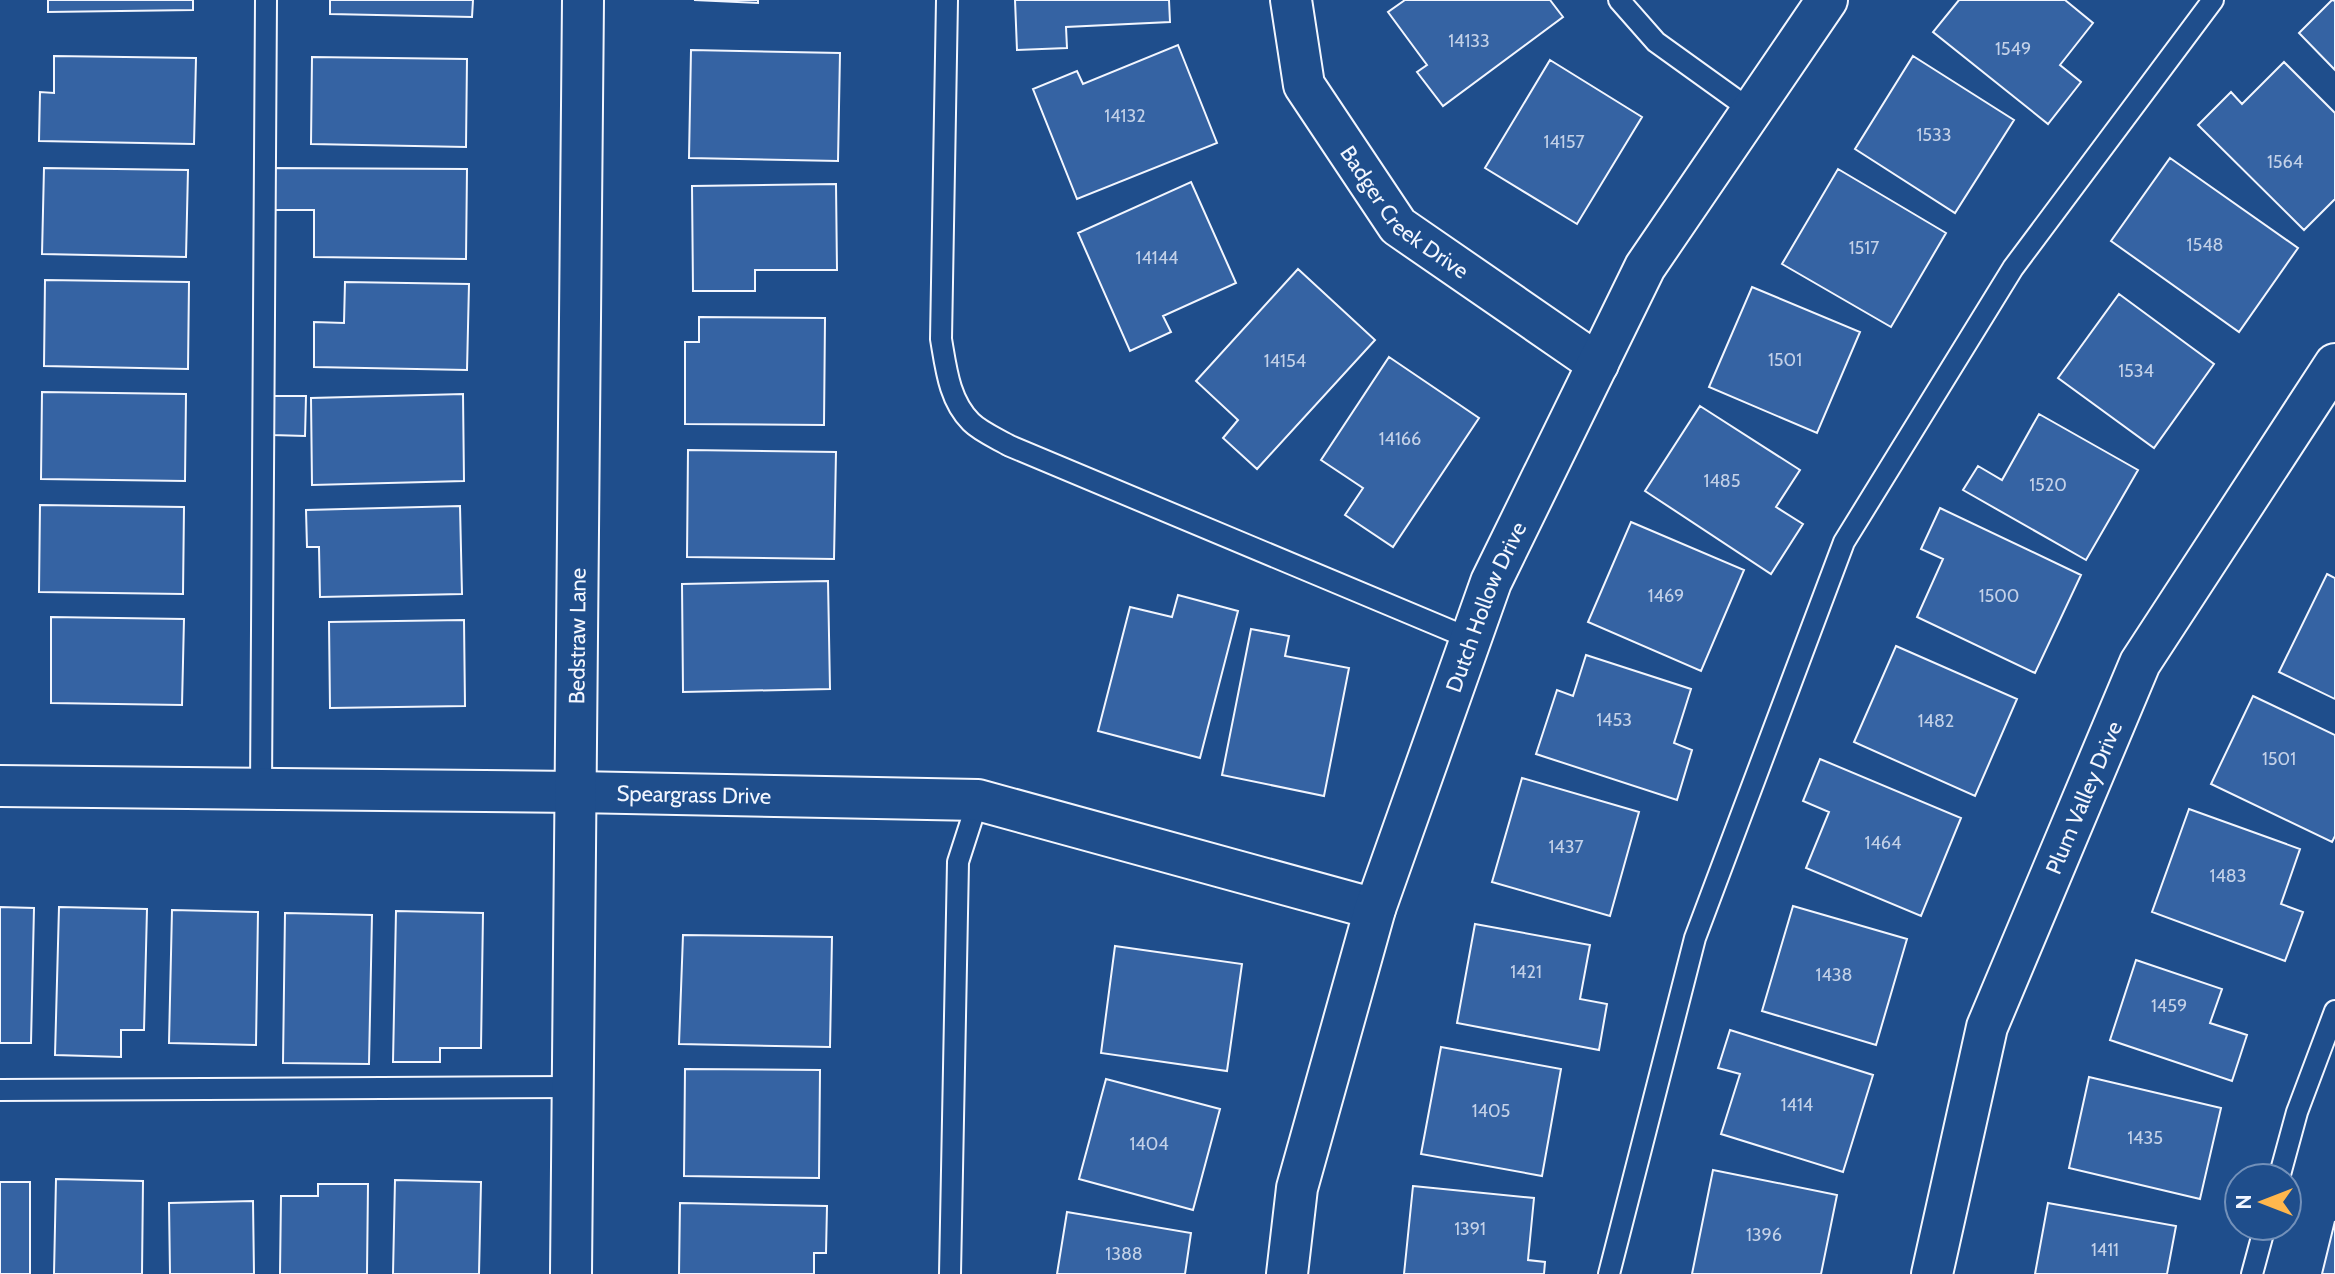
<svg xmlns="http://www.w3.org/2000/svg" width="2335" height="1274" font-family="Cabin,sans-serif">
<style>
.building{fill:#3563a3;stroke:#f2f6ff;stroke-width:2}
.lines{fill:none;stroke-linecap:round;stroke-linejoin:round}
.lane-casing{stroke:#f2f6ff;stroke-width:24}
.street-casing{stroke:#f2f6ff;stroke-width:44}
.lane{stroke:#1f4e8c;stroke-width:20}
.street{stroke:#1f4e8c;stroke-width:40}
.labels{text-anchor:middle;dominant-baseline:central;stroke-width:6;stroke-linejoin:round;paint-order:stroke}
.number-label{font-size:18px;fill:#c3d1e8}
.street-label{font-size:22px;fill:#f2f6ff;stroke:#1f4e8c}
</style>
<rect width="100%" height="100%" fill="#1f4e8c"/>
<path class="building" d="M 48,0 L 193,0 L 193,10 L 48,12 Z
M 330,0 L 473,0 L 472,17 L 330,14 Z
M 694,0 L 758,0 L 758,3 Z
M 1015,0 L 1169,0 L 1170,22 L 1066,27 L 1067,48 L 1017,50 Z
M 1405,0 L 1550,0 L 1563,17 L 1443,106 L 1417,72 L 1427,65 L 1388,12 Z
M 1959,0 L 2065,0 L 2093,23 L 2060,65 L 2081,82 L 2048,124 L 1933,32 Z
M 2332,0 L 2335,1 L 2335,70 L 2299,33 Z
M 1178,45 L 1217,143 L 1077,199 L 1033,89 L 1077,71 L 1083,84 Z
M 691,50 L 840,53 L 838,161 L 689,158 Z
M 54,56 L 196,58 L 194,144 L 39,141 L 40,92 L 54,93 Z
M 1913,56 L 2014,120 L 1955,213 L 1855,149 Z
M 312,57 L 467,59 L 466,147 L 311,144 Z
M 1550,60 L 1642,117 L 1577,224 L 1485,168 Z
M 2284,62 L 2335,113 L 2335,199 L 2304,230 L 2198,125 L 2231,92 L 2242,104 Z
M 2170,158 L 2298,248 L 2239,332 L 2111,241 Z
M 44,168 L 188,170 L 186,257 L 42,254 Z
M 273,168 L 467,169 L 466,259 L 314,257 L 314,210 L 273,210 Z
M 1838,169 L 1946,233 L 1891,327 L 1782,264 Z
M 1191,182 L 1236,283 L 1163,316 L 1171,332 L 1130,351 L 1078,233 Z
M 836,184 L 837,270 L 755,270 L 755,291 L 693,291 L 692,186 Z
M 1298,269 L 1375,340 L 1257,469 L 1223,438 L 1238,420 L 1196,381 Z
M 45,280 L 189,282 L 188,369 L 44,366 Z
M 345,282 L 469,284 L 467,370 L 314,367 L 314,322 L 344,323 Z
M 1752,287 L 1860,332 L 1817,433 L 1709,387 Z
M 2119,294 L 2214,364 L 2154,448 L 2058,378 Z
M 699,317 L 825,318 L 824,425 L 685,424 L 685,342 L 699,342 Z
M 1389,357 L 1479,418 L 1393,547 L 1345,515 L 1363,488 L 1321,460 Z
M 42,392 L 186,394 L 185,481 L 41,479 Z
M 463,394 L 464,481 L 312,485 L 311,398 Z
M 273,396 L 306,396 L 305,436 L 272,435 Z
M 1700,406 L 1800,470 L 1776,507 L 1803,524 L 1771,574 L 1645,491 Z
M 2039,414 L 2138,470 L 2086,560 L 1963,490 L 1978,466 L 2002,480 Z
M 688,450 L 836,452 L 834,559 L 687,557 Z
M 40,505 L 184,507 L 183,594 L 39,592 Z
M 460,506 L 462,594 L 320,597 L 319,547 L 307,547 L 306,510 Z
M 1940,508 L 2081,575 L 2035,673 L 1917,617 L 1943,559 L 1921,549 Z
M 1631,522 L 1744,570 L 1701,671 L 1588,622 Z
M 2327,574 L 2335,578 L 2335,699 L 2279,672 Z
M 828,581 L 830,689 L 683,692 L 682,584 Z
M 1178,595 L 1238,611 L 1200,758 L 1098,731 L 1130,607 L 1172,617 Z
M 51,617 L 184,619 L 182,705 L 51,703 Z
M 464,620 L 465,706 L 330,708 L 329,622 Z
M 1251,629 L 1289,636 L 1285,656 L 1349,668 L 1324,796 L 1222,775 Z
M 1896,646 L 2017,699 L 1975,796 L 1854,742 Z
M 1586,655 L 1691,689 L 1674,743 L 1692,750 L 1677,800 L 1536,754 L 1557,690 L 1573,696 Z
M 2253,696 L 2335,735 L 2335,836 L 2332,842 L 2211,784 Z
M 1820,759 L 1961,818 L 1921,916 L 1806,868 L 1829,812 L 1803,801 Z
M 1522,778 L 1639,812 L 1610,916 L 1492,882 Z
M 2189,809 L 2300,849 L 2281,904 L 2303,912 L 2285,961 L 2152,912 Z
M 1793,906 L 1907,939 L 1876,1045 L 1762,1011 Z
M 0,907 L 34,908 L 31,1043 L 0,1043 Z
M 59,907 L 147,909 L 144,1030 L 121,1030 L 121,1057 L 55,1055 Z
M 172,910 L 258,912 L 256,1045 L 169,1043 Z
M 396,911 L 483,913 L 481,1048 L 440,1048 L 440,1062 L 393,1062 Z
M 285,913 L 372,915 L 369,1064 L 283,1063 Z
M 1475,924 L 1590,945 L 1580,999 L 1607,1004 L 1599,1050 L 1457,1023 Z
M 683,935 L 832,937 L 830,1047 L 679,1044 Z
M 1115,946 L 1242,964 L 1227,1071 L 1101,1053 Z
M 2136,960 L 2222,989 L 2210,1023 L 2247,1035 L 2232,1081 L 2110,1040 Z
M 1730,1030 L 1873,1075 L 1843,1172 L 1721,1134 L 1740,1074 L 1718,1068 Z
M 1441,1047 L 1561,1069 L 1542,1176 L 1421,1154 Z
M 685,1069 L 820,1070 L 819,1178 L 684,1176 Z
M 2089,1077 L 2221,1108 L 2200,1199 L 2069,1168 Z
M 1106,1079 L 1220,1109 L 1193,1210 L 1079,1179 Z
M 1713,1170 L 1837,1195 L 1821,1274 L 1692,1274 Z
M 56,1179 L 143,1181 L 142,1274 L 54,1274 Z
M 395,1180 L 481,1182 L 479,1274 L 393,1274 Z
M 0,1182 L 30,1182 L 30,1274 L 0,1274 Z
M 318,1184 L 368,1184 L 367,1274 L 280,1274 L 281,1196 L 318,1196 Z
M 1413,1186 L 1534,1198 L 1528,1260 L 1545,1262 L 1544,1274 L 1404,1274 Z
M 253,1201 L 254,1274 L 170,1274 L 169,1203 Z
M 680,1203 L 827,1206 L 826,1253 L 814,1253 L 814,1274 L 679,1274 Z
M 2048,1203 L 2176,1226 L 2167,1274 L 2035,1274 Z
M 1067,1212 L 1191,1233 L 1185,1274 L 1057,1274 Z
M 2335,1221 L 2335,1274 L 2322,1274 Z"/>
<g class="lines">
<defs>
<path id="lane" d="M 947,0 L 941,339 C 946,368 949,400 971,422 C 981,432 998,439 1010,446 L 1471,639
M 1619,0 L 1656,42 L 1752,111
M 261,788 L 266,0
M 0,1090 L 573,1087
M 2279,1178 L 2297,1112 L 2335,1011
M 950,1274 L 958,862 L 978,800
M 1609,1274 L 1695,938 L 1844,542 L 2013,268 L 2213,0
M 2252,1274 L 2265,1226"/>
<g id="street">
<path id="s1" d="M 1291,0 L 1304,85 L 1398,226 L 1598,364"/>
<path id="s2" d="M 0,786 L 576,792 L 978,800 L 1375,909"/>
<path id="s3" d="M 571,1274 L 583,0"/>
<path id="s4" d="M 1287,1274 L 1297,1188 L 1375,909 L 1491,582 L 1645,267 L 1827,0"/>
<path id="s5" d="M 1932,1274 L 1987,1027 L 2140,663 L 2335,364"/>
</g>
</defs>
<use href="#lane" class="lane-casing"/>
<use href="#street" class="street-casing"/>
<use href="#lane" class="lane"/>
<use href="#street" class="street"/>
</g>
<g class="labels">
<g class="number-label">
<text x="1469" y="41">14133</text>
<text x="2013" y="49">1549</text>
<text x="1125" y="116">14132</text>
<text x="1934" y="135">1533</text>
<text x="1564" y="142">14157</text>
<text x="2285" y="162">1564</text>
<text x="2205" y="245">1548</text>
<text x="1864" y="248">1517</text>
<text x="1157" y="258">14144</text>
<text x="1785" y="360">1501</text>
<text x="1285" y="361">14154</text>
<text x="2136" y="371">1534</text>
<text x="1400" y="439">14166</text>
<text x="1722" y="481">1485</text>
<text x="2048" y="485">1520</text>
<text x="1666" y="596">1469</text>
<text x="1999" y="596">1500</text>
<text x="1614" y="720">1453</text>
<text x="1936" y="721">1482</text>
<text x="2279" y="759">1501</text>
<text x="1883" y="843">1464</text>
<text x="1566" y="847">1437</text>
<text x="2228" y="876">1483</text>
<text x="1526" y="972">1421</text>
<text x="1834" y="975">1438</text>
<text x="2169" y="1006">1459</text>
<text x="1797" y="1105">1414</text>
<text x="1491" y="1111">1405</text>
<text x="2145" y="1138">1435</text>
<text x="1149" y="1144">1404</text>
<text x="1470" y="1229">1391</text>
<text x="1764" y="1235">1396</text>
<text x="2105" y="1250">1411</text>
<text x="1124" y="1254">1388</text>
</g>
<g class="street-label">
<text stroke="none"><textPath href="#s1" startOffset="250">Badger Creek Drive</textPath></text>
<text stroke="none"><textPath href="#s4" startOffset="698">Dutch Hollow Drive</textPath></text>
<text stroke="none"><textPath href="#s3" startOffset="638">Bedstraw Lane</textPath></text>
<text stroke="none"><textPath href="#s2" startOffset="694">Speargrass Drive</textPath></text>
<text stroke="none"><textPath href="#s5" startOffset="502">Plum Valley Drive</textPath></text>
</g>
</g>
<g transform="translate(2263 1202) rotate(270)"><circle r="38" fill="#1f4e8c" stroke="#7391ba" stroke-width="2"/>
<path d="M0-6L14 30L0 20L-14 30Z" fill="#ffb74d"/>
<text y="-12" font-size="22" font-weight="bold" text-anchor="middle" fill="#f2f6ff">N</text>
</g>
</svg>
